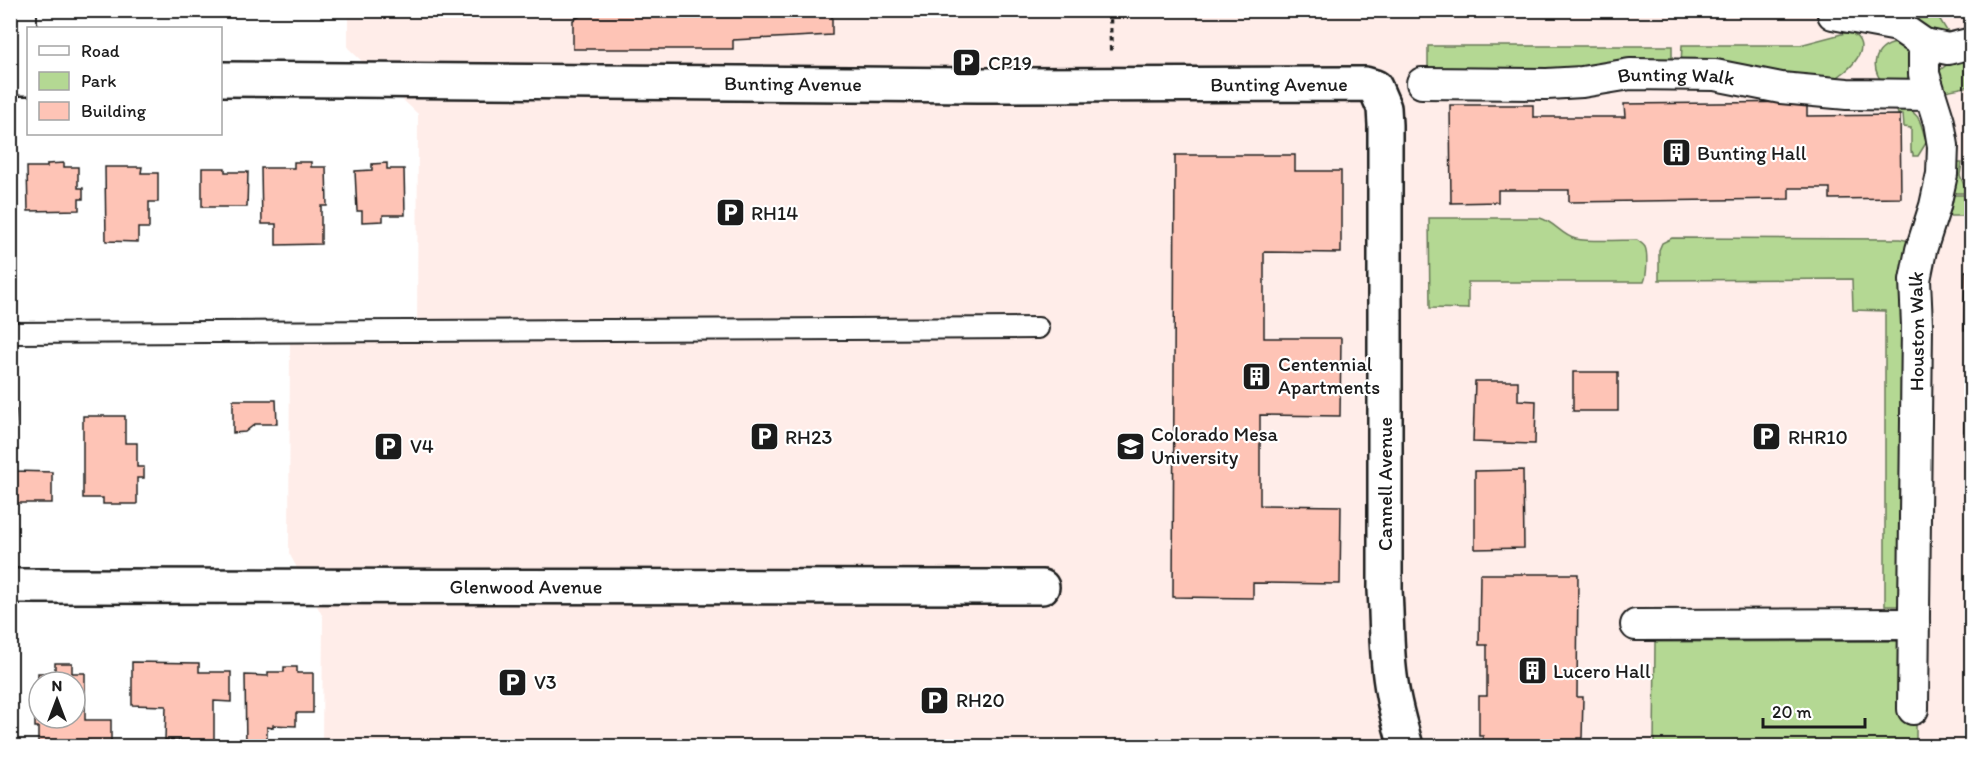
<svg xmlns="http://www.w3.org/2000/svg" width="1982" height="757" font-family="Itim,sans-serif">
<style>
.built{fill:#ffede9}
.green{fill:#b4d893;stroke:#687a58;stroke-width:1.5}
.building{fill:#fec4b6;stroke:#1c1c1c;stroke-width:1.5;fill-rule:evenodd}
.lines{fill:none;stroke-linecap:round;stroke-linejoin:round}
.service-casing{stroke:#1c1c1c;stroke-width:24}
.pedestrian-casing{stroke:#1c1c1c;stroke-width:34}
.minor-casing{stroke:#1c1c1c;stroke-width:38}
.path{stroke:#1c1c1c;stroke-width:4;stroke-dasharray:4.5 4.5;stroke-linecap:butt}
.service{stroke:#fff;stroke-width:20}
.pedestrian{stroke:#fff;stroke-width:30}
.minor{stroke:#fff;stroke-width:33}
.labels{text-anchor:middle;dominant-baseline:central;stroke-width:4.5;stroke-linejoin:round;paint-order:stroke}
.poi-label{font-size:20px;fill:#1c1c1c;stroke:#fff;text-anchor:start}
.street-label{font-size:20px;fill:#1c1c1c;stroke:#fff}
</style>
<rect width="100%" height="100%" fill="#fff"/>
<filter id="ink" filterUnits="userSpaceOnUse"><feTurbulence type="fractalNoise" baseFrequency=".0167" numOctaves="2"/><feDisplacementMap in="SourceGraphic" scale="12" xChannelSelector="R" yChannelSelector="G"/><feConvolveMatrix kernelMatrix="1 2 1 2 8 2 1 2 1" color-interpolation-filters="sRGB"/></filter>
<g filter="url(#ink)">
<path class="built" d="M 348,11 L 1971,11 L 1971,746 L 322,746 L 323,617 L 289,553 L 290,338 L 417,339 L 418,114 L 348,48 Z"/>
<path class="green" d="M 1916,11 L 1939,11 L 1939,18 L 1947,31 L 1961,36 L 1930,35 L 1919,22 Z
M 1849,32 C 1877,45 1849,72 1832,80 L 1681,65 L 1682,45 L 1800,45 Z
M 1902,42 L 1911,46 L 1914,83 L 1885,86 C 1867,65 1875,45 1902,42 Z
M 1428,46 L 1672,46 L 1672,64 L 1592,71 L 1428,70 Z
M 1971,57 L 1971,86 L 1945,91 L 1947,124 L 1939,71 L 1949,63 Z
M 1895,105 C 1920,110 1921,121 1926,143 L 1918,156 L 1913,156 L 1913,153 L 1911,152 L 1911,128 L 1904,127 L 1903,114 L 1898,114 Z
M 1948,163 L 1962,163 L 1960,175 L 1967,193 L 1952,193 L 1952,195 L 1969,195 L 1971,211 L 1962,216 L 1943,216 Z
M 1429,218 L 1540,218 C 1555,222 1562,236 1576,239 C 1590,242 1621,240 1637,240 C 1640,242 1643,244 1645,247 C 1648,253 1647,276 1644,282 L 1468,282 L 1468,309 L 1430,308 Z
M 1672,238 L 1900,239 L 1910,241 L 1907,606 L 1885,606 L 1885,311 L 1853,310 L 1852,279 L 1659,280 L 1659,250 L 1662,243 Z
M 1908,641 L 1916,710 L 1916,746 L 1654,746 L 1655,642 Z"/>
<path class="building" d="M 591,10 L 990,10 L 988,15 L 832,15 L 832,35 L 733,40 L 733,49 L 573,49 L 573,20 Z
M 1807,102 L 1807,116 L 1900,115 L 1901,198 L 1830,199 L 1830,188 L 1789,188 L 1789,199 L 1569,202 L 1569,190 L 1498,190 L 1498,202 L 1451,203 L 1450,105 L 1533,105 L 1533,117 L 1625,117 L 1624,104 Z
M 1175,155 L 1295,155 L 1295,171 L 1341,171 L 1341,253 L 1264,252 L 1264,338 L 1341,338 L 1340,416 L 1260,415 L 1260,505 L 1341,506 L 1340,584 L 1253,583 L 1253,598 L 1173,597 Z
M 294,162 L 311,162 L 311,167 L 326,167 L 327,206 L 321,206 L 321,244 L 276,245 L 276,224 L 262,224 L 261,168 L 294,168 Z
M 64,163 L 64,167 L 78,167 L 78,188 L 83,188 L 83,199 L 79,199 L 79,210 L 28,211 L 27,167 L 47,167 L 47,164 Z
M 387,163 L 387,169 L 404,169 L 405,215 L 383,215 L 383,221 L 362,222 L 362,211 L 357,211 L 355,171 L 372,170 L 372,164 Z
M 105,167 L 142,167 L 141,173 L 158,173 L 158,202 L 149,202 L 149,228 L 138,228 L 138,242 L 106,241 Z
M 202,168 L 225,168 L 225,172 L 248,172 L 247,207 L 202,207 Z
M 1970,255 L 1972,255 L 1972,448 L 1970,447 L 1969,433 L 1964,432 L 1965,377 L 1968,377 L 1968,330 L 1964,330 L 1965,271 L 1970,271 Z
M 1573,372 L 1618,372 L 1618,411 L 1573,411 Z
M 1475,381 L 1518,381 L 1518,400 L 1536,401 L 1535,444 L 1473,442 Z
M 233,400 L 276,400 L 277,424 L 255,424 L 245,432 L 233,433 Z
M 10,409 L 16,410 L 13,471 L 52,472 L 52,503 L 10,503 Z
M 83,416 L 125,416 L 125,443 L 137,443 L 137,467 L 144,467 L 144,478 L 137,478 L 137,504 L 103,504 L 103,498 L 83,498 Z
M 1523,470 L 1524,548 L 1475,549 L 1475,471 Z
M 1480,574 L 1578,574 L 1577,697 L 1583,697 L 1582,738 L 1577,738 L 1577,746 L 1483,746 L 1483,736 L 1479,736 L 1479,696 L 1487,696 L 1487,645 L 1479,645 Z
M 132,662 L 199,663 L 199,672 L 231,672 L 231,702 L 214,701 L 214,740 L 165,740 L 166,706 L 132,705 Z
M 55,663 L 72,663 L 72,673 L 85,673 L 85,720 L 111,720 L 111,746 L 90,746 L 90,741 L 85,741 L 85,746 L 38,746 L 38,727 L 35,727 L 35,704 L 38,704 L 38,673 L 55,673 ZM 39,682 L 75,682 L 75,718 L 39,718 Z
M 284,667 L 297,667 L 297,673 L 313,673 L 313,713 L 296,713 L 296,726 L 273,725 L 273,728 L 267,727 L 267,746 L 246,746 L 245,675 L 268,676 L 268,672 L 284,672 Z"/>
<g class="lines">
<defs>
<path id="service" d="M 26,78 L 26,10
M 10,333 L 1038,328"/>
<g id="pedestrian">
<path d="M 1833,14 L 1898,26 L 1924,44 L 1948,49 L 1972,43"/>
<path id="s1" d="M 1422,83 L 1547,84 L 1582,82 L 1630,74 L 1715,75 L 1781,88 L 1847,94 L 1930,95"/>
<path d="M 1636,625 L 1914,624"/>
<path id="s2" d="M 1913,709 L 1917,325 L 1915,280 L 1921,250 L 1935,206 L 1942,174 L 1943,146 L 1939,122 L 1924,74 L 1924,44"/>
</g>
<g id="minor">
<path d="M 10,78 L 28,78"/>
<path id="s3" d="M 220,79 L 978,85 L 1365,84 L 1375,87 L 1384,108 L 1385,125 L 1385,590 C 1387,621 1386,652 1391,683 C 1394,705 1400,726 1406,746"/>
<path id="s4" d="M 10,586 L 1042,587"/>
</g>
</defs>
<use href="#service" class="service-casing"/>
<use href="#pedestrian" class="pedestrian-casing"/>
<use href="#minor" class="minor-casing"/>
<path class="path" d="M 1110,10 L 1111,52"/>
<use href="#service" class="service"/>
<use href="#pedestrian" class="pedestrian"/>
<use href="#minor" class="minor"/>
</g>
</g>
<defs>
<symbol id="parking-square" viewBox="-11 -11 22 22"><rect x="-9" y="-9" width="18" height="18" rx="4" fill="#1c1c1c" stroke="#fff"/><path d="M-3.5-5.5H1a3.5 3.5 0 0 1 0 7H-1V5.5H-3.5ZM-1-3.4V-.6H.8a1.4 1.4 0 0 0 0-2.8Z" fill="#fff"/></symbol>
<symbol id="building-square" viewBox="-11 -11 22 22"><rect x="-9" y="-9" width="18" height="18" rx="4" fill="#1c1c1c" stroke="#fff"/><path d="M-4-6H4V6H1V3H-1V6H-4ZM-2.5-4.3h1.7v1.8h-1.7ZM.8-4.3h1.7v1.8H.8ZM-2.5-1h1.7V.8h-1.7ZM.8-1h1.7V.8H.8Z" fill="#fff"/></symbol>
<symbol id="university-square" viewBox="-11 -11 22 22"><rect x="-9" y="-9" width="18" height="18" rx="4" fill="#1c1c1c" stroke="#fff"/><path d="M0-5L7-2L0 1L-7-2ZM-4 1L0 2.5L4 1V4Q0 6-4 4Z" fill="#fff"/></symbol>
</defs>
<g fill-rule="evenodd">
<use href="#parking-square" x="950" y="46" width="33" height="33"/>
<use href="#building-square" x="1660" y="136" width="33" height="33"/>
<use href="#parking-square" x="714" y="196" width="33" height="33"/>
<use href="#building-square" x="1240" y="360" width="33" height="33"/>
<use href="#parking-square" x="748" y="420" width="33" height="33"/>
<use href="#parking-square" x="1750" y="420" width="33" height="33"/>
<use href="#parking-square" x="372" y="430" width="33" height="33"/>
<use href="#university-square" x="1114" y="430" width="33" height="33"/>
<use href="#building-square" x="1516" y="654" width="33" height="33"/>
<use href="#parking-square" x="496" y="666" width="33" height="33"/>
<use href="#parking-square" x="918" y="684" width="33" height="33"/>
</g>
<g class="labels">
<g class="poi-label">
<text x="988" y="63">CP19</text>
<text x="1697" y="153">Bunting Hall</text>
<text x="751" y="213">RH14</text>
<text x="1278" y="364">Centennial<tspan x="1278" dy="23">Apartments</tspan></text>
<text x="1151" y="434">Colorado Mesa<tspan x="1151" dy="23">University</tspan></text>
<text x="785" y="437">RH23</text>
<text x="1788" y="437">RHR10</text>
<text x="410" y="446">V4</text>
<text x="1553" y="671">Lucero Hall</text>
<text x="534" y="682">V3</text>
<text x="956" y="700">RH20</text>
</g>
<g class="street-label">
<text stroke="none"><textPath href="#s1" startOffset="255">Bunting Walk</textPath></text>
<text stroke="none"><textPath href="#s3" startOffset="573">Bunting Avenue</textPath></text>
<text stroke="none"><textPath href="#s3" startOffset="1059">Bunting Avenue</textPath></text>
<text stroke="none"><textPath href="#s2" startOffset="378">Houston Walk</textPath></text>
<text transform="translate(1385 484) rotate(-90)">Cannell Avenue</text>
<text stroke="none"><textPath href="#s4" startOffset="516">Glenwood Avenue</textPath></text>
</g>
</g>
<rect width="1982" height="757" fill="none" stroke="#fff" stroke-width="36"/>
<rect x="18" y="18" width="1946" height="721" fill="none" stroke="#1c1c1c" stroke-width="2" filter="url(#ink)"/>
<rect x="27" y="27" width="195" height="108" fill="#ffffff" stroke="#a4a4a4" stroke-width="1.5"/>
<rect x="39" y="46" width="30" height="9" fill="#ffffff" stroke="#a4a4a4" stroke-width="1.5"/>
<text x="81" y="57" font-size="18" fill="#1c1c1c">Road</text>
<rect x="39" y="72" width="30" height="18" fill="#b4d893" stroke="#a4a4a4" stroke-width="1.5"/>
<text x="81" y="87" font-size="18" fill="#1c1c1c">Park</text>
<rect x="39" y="102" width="30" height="18" fill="#fec4b6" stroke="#a4a4a4" stroke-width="1.5"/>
<text x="81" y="117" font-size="18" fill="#1c1c1c">Building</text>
<g transform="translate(57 700)"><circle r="28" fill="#ffffff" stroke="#a4a4a4" stroke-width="1.5"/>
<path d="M0-4.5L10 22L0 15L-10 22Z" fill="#1c1c1c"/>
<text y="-9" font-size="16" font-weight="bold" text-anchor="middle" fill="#1c1c1c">N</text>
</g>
<path d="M1763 718v9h102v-9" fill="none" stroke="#1c1c1c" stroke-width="3"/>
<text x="1772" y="718" font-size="18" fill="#1c1c1c" stroke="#ffffff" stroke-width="4.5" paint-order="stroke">20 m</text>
</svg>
